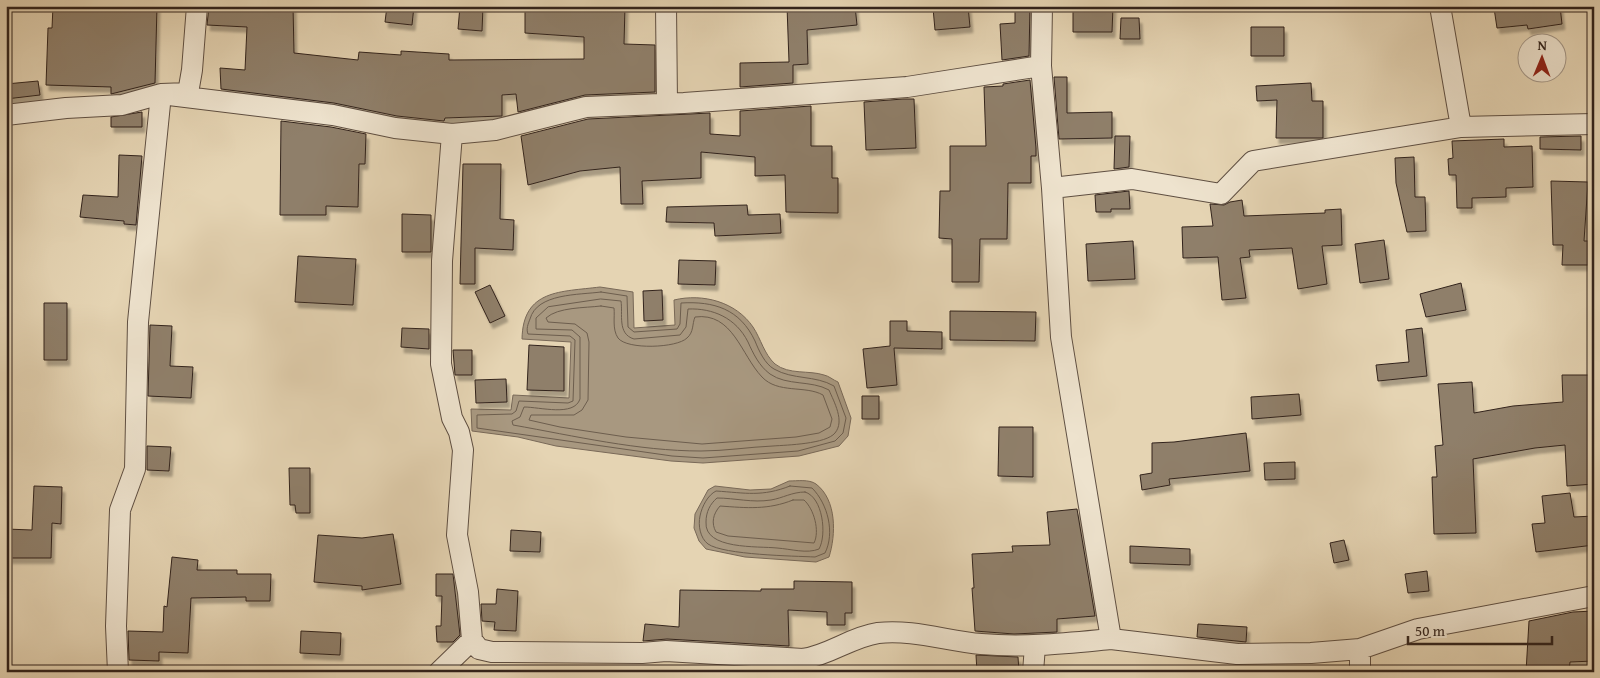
<svg xmlns="http://www.w3.org/2000/svg" width="1600" height="678" font-family="'Gentium Book Plus',serif">
<style>
.water{fill:#a89880;stroke:#796958}
.lines{fill:none;stroke-linecap:round;stroke-linejoin:round}
.shore{stroke:#6d5e4e;stroke-width:1}
.building{fill:#8f7f6b;stroke:#32231c;filter:url(#shadow)}
.minor-casing{stroke:#5f4f42;stroke-width:22}
.minor{stroke:#eee3ce;stroke-width:20}
</style>
<defs>
<filter id="shadow"><feDropShadow dx="3" dy="5.5" stdDeviation="1" flood-color="#0004"/></filter>
</defs>
<rect width="100%" height="100%" fill="#e5d4b3"/>
<filter id="stains"><feTurbulence type="fractalNoise" baseFrequency=".004" numOctaves="4"/><feColorMatrix values="0 0 0 0 .2 0 0 0 0 .09 0 0 0 0 .02 0 0 0 .5 -.17"/></filter>
<radialGradient id="worn" r=".72"><stop offset=".6" stop-color="#630" stop-opacity="0"/><stop offset="1" stop-color="#630" stop-opacity=".3"/></radialGradient>
<path class="water" d="M 600,287 L 633,292 L 634,328 L 675,325 L 674,300 C 703,293 736,302 753,327 C 761,339 764,354 775,364 C 789,375 809,370 824,375 C 829,376 833,380 838,382 L 851,418 L 848,436 L 839,446 L 799,456 L 703,463 L 671,461 L 556,446 L 518,437 L 472,431 L 471,409 L 511,410 L 513,395 L 569,398 L 571,342 L 522,339 C 523,289 561,292 600,287 Z
M 789,481 C 797,481 809,479 816,484 C 837,500 836,535 829,557 L 816,562 L 745,557 L 706,549 L 699,541 L 694,528 L 695,514 L 708,490 L 715,486 L 750,490 L 771,489 Z"/>
<g class="lines">
<path class="shore" d="M 601,292 L 627,296 L 628,327 L 634,332 L 677,329 L 680,324 L 681,303 C 714,301 740,309 755,341 C 759,351 765,364 774,369 C 793,380 815,375 834,386 L 846,418 L 843,433 L 835,441 L 798,451 L 703,458 L 672,456 L 477,428 L 477,415 L 512,414 L 516,411 L 519,401 L 568,403 L 573,401 L 575,340 L 570,336 L 528,334 C 526,329 528,324 530,319 C 537,293 579,295 601,292 Z
M 601,299 L 621,301 C 623,314 617,334 634,339 L 680,335 L 686,327 L 688,309 C 713,308 736,318 748,342 C 753,353 759,366 770,374 C 787,386 811,380 829,390 C 834,402 845,421 835,433 C 826,444 787,445 773,446 C 749,447 725,451 701,451 C 638,451 575,436 513,425 L 512,421 L 520,417 L 524,407 C 540,407 574,417 580,399 L 580,337 L 572,330 L 536,329 L 536,318 L 548,307 Z
M 601,306 L 614,308 C 615,317 612,329 618,338 C 627,350 677,348 687,338 C 694,332 692,324 695,317 C 733,312 741,355 762,377 C 778,394 805,385 823,395 L 832,419 L 830,427 L 819,433 L 796,437 L 702,444 L 626,437 L 560,427 L 529,420 L 531,415 L 574,415 L 582,410 L 588,400 L 589,342 L 587,333 L 575,324 L 548,322 L 546,318 C 558,307 585,308 601,306 Z
M 790,486 L 812,488 C 828,504 835,533 825,553 L 815,557 C 794,556 724,555 708,544 C 700,538 698,525 700,516 C 702,506 708,495 716,491 C 746,493 762,497 790,486 Z
M 805,492 C 823,497 827,535 819,549 C 807,554 791,549 777,548 C 758,546 704,550 706,522 C 706,512 710,504 717,498 C 735,498 752,503 771,500 C 783,498 792,492 805,492 Z
M 793,500 L 804,500 C 814,509 820,531 814,543 L 728,536 L 716,532 C 711,523 713,514 720,506 C 747,508 768,510 793,500 Z"/>
</g>
<path class="building" d="M 53,6 L 157,6 L 155,83 L 111,94 L 111,87 L 46,85 L 48,28 L 52,28 Z
M 209,6 L 293,6 L 294,53 L 358,60 L 359,52 L 401,55 L 401,51 L 449,54 L 449,60 L 584,59 L 584,37 L 525,33 L 525,6 L 625,6 L 624,44 L 655,45 L 655,92 L 585,95 L 518,112 L 516,94 L 502,95 L 502,116 L 445,118 L 444,121 L 397,116 L 334,103 L 221,89 L 220,68 L 245,70 L 247,27 L 207,25 Z
M 387,6 L 414,6 L 412,25 L 385,22 Z
M 460,6 L 483,6 L 482,31 L 458,29 Z
M 787,6 L 855,6 L 857,25 L 807,30 L 808,64 L 793,65 L 793,83 L 740,87 L 740,63 L 789,62 Z
M 968,6 L 970,27 L 935,30 L 933,8 Z
M 1015,6 L 1030,6 L 1029,56 L 1002,60 L 1000,24 L 1015,23 Z
M 1090,6 L 1113,6 L 1112,32 L 1073,32 L 1073,7 Z
M 1509,6 L 1560,6 L 1562,24 L 1528,29 L 1527,25 L 1497,28 L 1494,8 Z
M 1121,18 L 1139,18 L 1140,39 L 1120,39 Z
M 1251,27 L 1284,27 L 1284,56 L 1251,56 Z
M 1054,77 L 1067,77 L 1067,113 L 1112,112 L 1112,138 L 1059,139 Z
M 1030,80 L 1036,148 L 1036,156 L 1031,156 L 1031,183 L 1008,183 L 1007,239 L 980,239 L 979,282 L 952,282 L 952,239 L 939,238 L 940,191 L 950,191 L 950,146 L 986,146 L 984,87 L 1003,86 L 1003,84 Z
M 38,81 L 40,95 L 6,99 L 6,84 Z
M 1311,83 L 1312,101 L 1323,101 L 1323,138 L 1276,138 L 1277,100 L 1257,101 L 1256,86 Z
M 903,99 L 914,99 L 916,148 L 866,150 L 864,102 Z
M 811,106 L 811,146 L 832,146 L 832,178 L 838,178 L 838,213 L 786,212 L 785,175 L 755,176 L 755,157 L 701,152 L 701,178 L 642,181 L 643,204 L 621,204 L 620,167 L 580,171 L 528,185 L 521,136 L 588,119 L 710,113 L 710,134 L 740,136 L 740,111 Z
M 142,112 L 142,127 L 111,127 L 111,117 Z
M 281,121 L 331,127 L 366,134 L 365,164 L 359,164 L 358,207 L 326,206 L 326,215 L 280,215 Z
M 1115,136 L 1130,136 L 1129,167 L 1114,169 Z
M 1581,136 L 1581,150 L 1540,149 L 1540,137 Z
M 1504,139 L 1504,147 L 1532,146 L 1533,187 L 1506,188 L 1506,197 L 1472,198 L 1472,208 L 1457,208 L 1456,175 L 1449,175 L 1448,159 L 1453,158 L 1452,141 Z
M 119,155 L 142,156 L 136,225 L 124,224 L 124,221 L 80,217 L 83,195 L 118,197 Z
M 1414,157 L 1415,197 L 1425,197 L 1426,231 L 1407,232 L 1396,183 L 1395,158 Z
M 463,164 L 501,164 L 500,219 L 514,220 L 513,250 L 475,248 L 475,284 L 460,284 Z
M 1551,181 L 1588,182 L 1584,241 L 1588,241 L 1588,265 L 1562,265 L 1563,245 L 1553,245 Z
M 1129,191 L 1130,209 L 1111,209 L 1111,212 L 1096,212 L 1095,195 Z
M 1242,200 L 1244,216 L 1325,213 L 1325,210 L 1341,209 L 1342,245 L 1322,246 L 1327,284 L 1298,289 L 1292,248 L 1249,250 L 1250,257 L 1240,258 L 1246,298 L 1222,300 L 1218,257 L 1183,258 L 1182,227 L 1213,226 L 1210,204 L 1224,205 L 1230,202 Z
M 747,205 L 748,215 L 780,214 L 781,233 L 715,236 L 714,223 L 666,222 L 667,207 Z
M 402,214 L 431,215 L 431,252 L 402,252 Z
M 1384,240 L 1389,279 L 1360,283 L 1355,244 Z
M 1133,241 L 1135,279 L 1088,281 L 1086,244 Z
M 298,256 L 356,259 L 353,305 L 295,302 Z
M 679,260 L 716,261 L 715,285 L 678,284 Z
M 1461,283 L 1466,310 L 1426,317 L 1420,294 Z
M 490,285 L 505,316 L 490,323 L 475,292 Z
M 662,290 L 663,320 L 644,321 L 643,291 Z
M 44,303 L 67,303 L 67,360 L 44,360 Z
M 950,311 L 1036,312 L 1035,341 L 950,340 Z
M 890,321 L 907,321 L 907,331 L 942,332 L 942,349 L 894,348 L 897,385 L 867,388 L 863,349 L 890,346 Z
M 150,325 L 172,326 L 170,366 L 193,367 L 191,398 L 148,396 Z
M 402,328 L 429,329 L 429,349 L 401,347 Z
M 1422,328 L 1427,376 L 1378,381 L 1376,365 L 1409,362 L 1406,330 Z
M 529,345 L 564,347 L 564,391 L 527,390 Z
M 453,350 L 472,350 L 472,375 L 455,375 Z
M 1562,375 L 1594,375 L 1594,484 L 1567,486 L 1565,445 L 1535,448 L 1473,459 L 1476,533 L 1434,534 L 1432,477 L 1437,477 L 1435,446 L 1443,445 L 1438,384 L 1472,382 L 1474,413 L 1513,406 L 1563,402 Z
M 506,379 L 507,402 L 476,403 L 475,380 Z
M 1299,394 L 1301,415 L 1252,419 L 1251,397 Z
M 862,396 L 879,396 L 879,419 L 862,419 Z
M 999,427 L 1033,427 L 1033,477 L 998,476 Z
M 1246,433 L 1250,471 L 1169,479 L 1170,485 L 1142,490 L 1140,475 L 1152,473 L 1152,443 L 1174,442 Z
M 147,446 L 171,447 L 169,471 L 147,470 Z
M 1295,462 L 1295,479 L 1265,480 L 1264,463 Z
M 289,468 L 310,468 L 310,513 L 296,513 L 295,505 L 290,505 Z
M 34,486 L 62,487 L 61,524 L 52,523 L 51,558 L 6,558 L 6,529 L 32,530 Z
M 1570,493 L 1574,517 L 1594,516 L 1594,545 L 1536,552 L 1532,524 L 1545,523 L 1542,496 Z
M 1077,509 L 1095,616 L 1057,619 L 1057,632 L 1014,634 L 975,631 L 972,588 L 974,588 L 972,554 L 1013,552 L 1012,546 L 1050,545 L 1047,512 Z
M 511,530 L 541,532 L 540,552 L 510,551 Z
M 393,534 L 401,584 L 362,590 L 362,586 L 314,582 L 318,535 L 362,538 Z
M 1344,540 L 1349,560 L 1334,563 L 1330,543 Z
M 1130,546 L 1190,549 L 1190,565 L 1130,563 Z
M 172,557 L 198,560 L 197,570 L 237,570 L 237,574 L 271,574 L 270,601 L 246,601 L 246,597 L 191,598 L 188,653 L 159,652 L 159,661 L 129,660 L 128,631 L 163,632 L 164,606 L 167,607 Z
M 1427,571 L 1429,591 L 1408,593 L 1405,574 Z
M 436,574 L 453,574 L 460,635 L 453,642 L 437,642 L 436,626 L 441,626 L 442,596 L 436,596 Z
M 794,581 L 852,582 L 852,613 L 845,613 L 845,625 L 827,625 L 827,612 L 788,610 L 789,646 L 667,639 L 643,641 L 645,624 L 679,627 L 680,590 L 761,591 L 761,589 L 794,589 Z
M 497,589 L 518,591 L 516,631 L 494,630 L 495,622 L 482,621 L 481,604 L 496,604 Z
M 1594,611 L 1594,661 L 1570,662 L 1569,672 L 1526,672 L 1529,621 L 1573,612 Z
M 1198,624 L 1247,627 L 1246,642 L 1197,637 Z
M 301,631 L 341,633 L 340,655 L 300,653 Z
M 976,655 L 1018,657 L 1019,672 L 977,672 Z"/>
<g class="lines">
<defs>
<path id="minor" d="M 666,6 L 667,103
M 1440,6 L 1461,127
M 1041,66 L 1052,188 L 1061,337 L 1111,639 L 1237,654 L 1311,653 L 1360,649 L 1418,629 L 1594,596
M 6,115 L 66,108 L 122,105 L 161,94 L 333,115 L 395,128 L 452,134 L 495,130 L 586,107 L 684,103 L 907,87 L 1041,66 L 1042,6
M 452,134 L 442,261 L 441,364 L 452,418 L 459,432 L 463,450 L 457,535 L 468,592 L 472,640 L 479,649 L 492,652 L 642,653 L 666,651 L 803,659 C 830,655 851,637 878,633 C 912,629 947,641 981,644 C 1025,648 1068,643 1111,639
M 1052,188 L 1132,179 L 1221,194 L 1253,161 L 1461,127 L 1594,124
M 118,672 L 116,626 L 120,510 L 135,469 L 138,322 L 161,94 L 188,93 L 192,70 L 197,6
M 439,672 L 472,640
M 1033,672 L 1035,646
M 1360,672 L 1360,649"/>
</defs>
<use href="#minor" class="minor-casing"/>
<use href="#minor" class="minor"/>
</g>
<rect width="1600" height="678" fill="none" stroke="#e5d4b3" stroke-width="25"/>
<rect x="8" y="8" width="1585" height="663" fill="none" stroke="#32231c" stroke-width="2.5"/>
<rect x="12" y="12" width="1575" height="653" fill="none" stroke="#32231c"/>
<g transform="translate(1542 58) rotate(1)"><circle r="24" fill="#eee3ce" stroke="#a39687"/>
<path d="M0-4L9 19L0 12L-9 19Z" fill="#8f2418"/>
<text y="-8" font-size="14" font-weight="bold" text-anchor="middle" fill="#32231c">N</text>
</g>
<path d="M1408 636v8h144v-8" fill="none" stroke="#32231c" stroke-width="2.5"/>
<text x="1415" y="636" font-size="15" fill="#32231c" stroke="#eee3ce" stroke-width="4" paint-order="stroke">50 m</text>
<rect width="100%" height="100%" filter="url(#stains)"/>
<rect width="100%" height="100%" fill="url(#worn)"/>
</svg>
